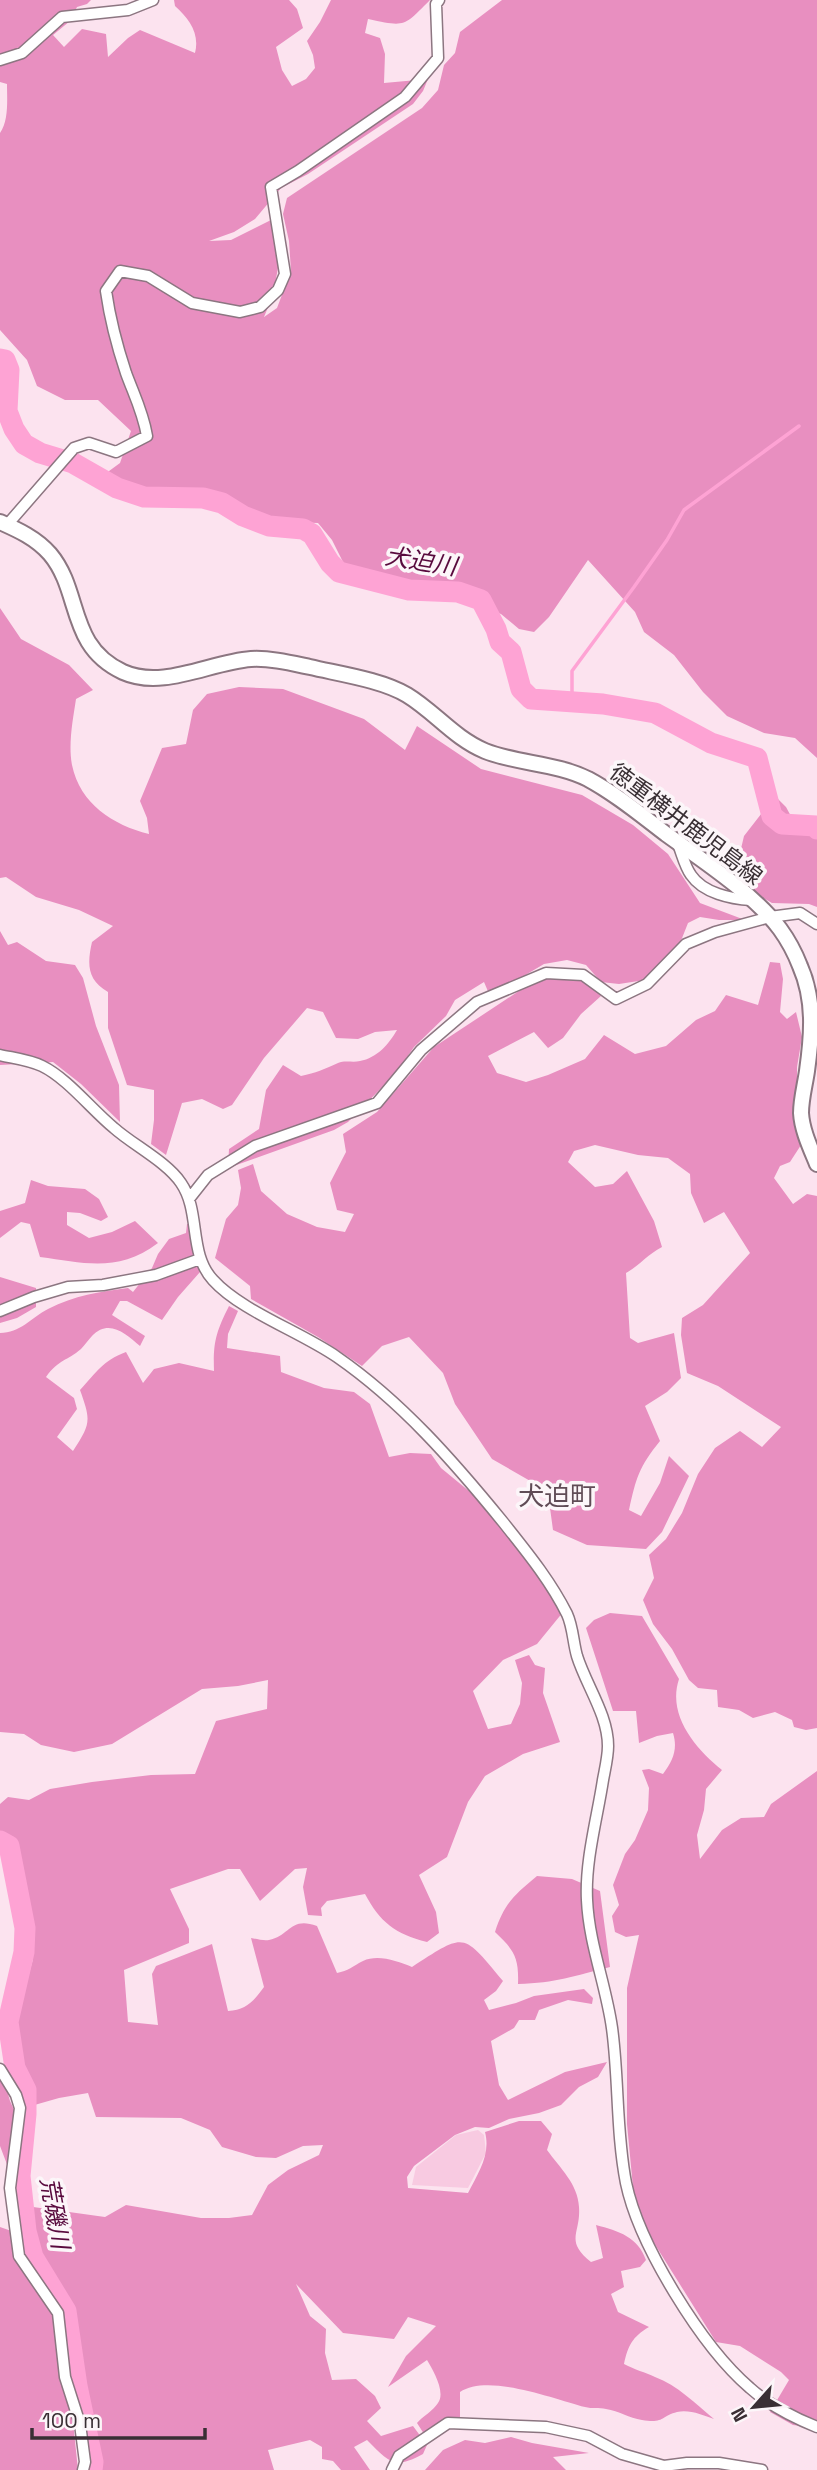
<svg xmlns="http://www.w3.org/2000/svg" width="817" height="2470" font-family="'Space Grotesk','Noto Sans JP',sans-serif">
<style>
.green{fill:#f8cae1}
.forest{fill:#e88fc0}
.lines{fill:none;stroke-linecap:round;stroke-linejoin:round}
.stream{stroke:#fea3d4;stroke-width:3.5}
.river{stroke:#fea3d4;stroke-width:21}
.street-casing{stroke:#8c7681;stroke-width:13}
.secondary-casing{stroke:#8c7681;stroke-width:18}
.street{stroke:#fff;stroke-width:10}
.secondary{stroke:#fff;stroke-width:14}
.labels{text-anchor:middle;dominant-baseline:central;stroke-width:7;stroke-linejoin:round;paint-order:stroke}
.street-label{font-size:23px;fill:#392f34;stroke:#fcf6f9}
.water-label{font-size:24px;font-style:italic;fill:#590a3e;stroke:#fcf6f9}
.quarter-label{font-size:26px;fill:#604c56;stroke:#fcf6f9}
</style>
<rect width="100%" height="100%" fill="#fce3ef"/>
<path class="green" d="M 478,2130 L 484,2135 L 486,2153 L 468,2188 L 412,2185 L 416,2167 L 456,2135 Z"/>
<path class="forest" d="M 0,0 L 91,0 L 87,4 L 77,7 L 70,21 L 53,35 L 64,47 L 82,29 L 106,34 L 108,57 L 128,38 L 140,30 L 195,53 C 200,33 189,19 175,6 L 174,0 L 289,0 L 297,9 L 303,28 L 276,47 L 282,70 L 292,86 L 306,79 L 315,68 L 313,55 L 307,41 L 320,22 L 331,0 L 430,0 C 403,27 406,27 368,19 L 365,33 L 380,38 L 385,54 L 384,83 L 428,79 L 423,91 L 413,104 L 308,174 L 281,188 L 255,219 L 234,232 L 209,241 L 231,240 L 271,220 L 282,246 L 273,295 L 264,317 L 277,308 L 291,271 L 289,241 L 283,214 L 287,198 L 422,108 L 438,90 L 444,65 L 455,53 L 460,32 L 502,0 L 817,0 L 817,758 L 795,738 L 764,733 L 727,716 L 703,692 L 674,655 L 644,632 L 635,612 L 588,560 L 549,617 L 534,632 L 519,629 L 501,614 L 403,581 L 360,572 L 344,564 L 332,540 L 318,523 L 289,522 L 265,517 L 227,496 L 150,491 L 117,481 L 105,474 L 120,463 L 131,431 L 98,400 L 65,400 L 37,386 L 27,360 L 0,330 L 0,133 C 9,121 7,99 7,84 L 0,82 Z
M 0,608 L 21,639 L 69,665 L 93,690 L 76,699 C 73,719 68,744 72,765 C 80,804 113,825 149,834 L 147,818 L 140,801 L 162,748 L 186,744 L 193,710 L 207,694 L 239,687 L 283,689 L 364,719 L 405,750 L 417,726 L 481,769 L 582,795 L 633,825 L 668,854 L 700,903 L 745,920 L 719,920 L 700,917 L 688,923 L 673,961 L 645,980 L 619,984 L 601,982 L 586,965 L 567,960 L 544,964 L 490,996 L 484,982 L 455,1000 L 446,1016 L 414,1047 L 396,1073 L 348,1122 L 334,1130 L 228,1168 L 229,1149 L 259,1129 L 266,1090 L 283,1065 L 301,1076 C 316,1073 324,1069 338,1063 C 345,1060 353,1063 360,1061 C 377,1058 389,1044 397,1030 L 375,1032 L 358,1039 L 336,1038 L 323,1012 L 307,1008 L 264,1058 L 232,1105 L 223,1109 L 202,1099 L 182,1103 L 166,1155 L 151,1144 L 154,1120 L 154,1090 L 127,1085 L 108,1028 L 108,992 C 87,980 87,964 92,942 L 113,926 L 79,910 L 36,897 L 6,877 L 0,878 Z
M 775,796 L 786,807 L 793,820 L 817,829 L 817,907 L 809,904 L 772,903 L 746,888 L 740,853 L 744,836 Z
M 0,931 L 8,945 L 17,942 L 46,961 L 75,965 L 83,978 L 96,1026 L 119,1085 L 120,1122 L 81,1084 L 53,1062 L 0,1065 Z
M 770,962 L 780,963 L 783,979 L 780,1012 L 787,1019 L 796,1012 L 802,1037 L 797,1067 L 797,1121 L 801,1145 L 790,1162 L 780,1166 L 774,1178 L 793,1204 L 807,1194 L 817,1196 L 817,1728 L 806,1730 L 794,1727 L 792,1720 L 775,1712 L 753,1718 L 739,1710 L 718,1707 L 717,1690 L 698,1688 L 689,1680 L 672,1649 L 653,1624 L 643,1600 L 654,1578 L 649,1555 L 666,1539 L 682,1513 L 698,1474 L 715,1448 L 740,1431 L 762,1447 L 781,1427 L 718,1386 L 687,1373 L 681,1335 L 682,1318 L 703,1305 L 750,1253 L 724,1212 L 704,1223 L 691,1193 L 690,1174 L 668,1158 L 638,1155 L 595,1145 L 574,1151 L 568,1162 L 595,1187 L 613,1184 L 627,1171 L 654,1221 L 662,1247 C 648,1254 640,1265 626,1273 L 630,1338 L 638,1343 L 674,1333 L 681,1378 L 667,1392 L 645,1406 L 660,1441 C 639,1467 636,1478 629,1510 L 641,1516 L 660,1483 L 669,1456 L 689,1476 L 662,1532 L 646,1549 L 587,1545 L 553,1530 L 550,1508 L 539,1486 L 492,1459 L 455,1404 L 443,1373 L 409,1337 L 382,1346 L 362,1366 L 318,1337 L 251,1299 L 250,1286 L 215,1258 L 226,1219 L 238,1205 L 241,1188 L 238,1170 L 253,1164 L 261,1191 L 287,1214 L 317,1227 L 345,1232 L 354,1214 L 337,1210 L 330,1183 L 346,1152 L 343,1134 L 377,1112 L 434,1047 L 534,981 L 569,975 L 592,985 L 601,996 L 581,1014 L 563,1038 L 548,1048 L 534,1032 L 488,1056 L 497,1073 L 526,1082 L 548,1075 L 585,1059 L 604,1035 L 635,1054 L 666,1046 L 696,1020 L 715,1011 L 726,995 L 758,1005 Z
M 31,1180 L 48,1186 L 85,1189 L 99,1199 L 108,1217 L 101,1221 L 80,1213 L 67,1212 L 67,1225 L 89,1238 L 112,1232 L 135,1221 L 158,1243 C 118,1273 85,1263 40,1257 L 30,1224 L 21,1222 L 0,1238 L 0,1211 L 25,1203 Z
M 187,1224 L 200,1225 L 202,1246 L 200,1272 L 178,1297 L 162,1320 L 127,1301 L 120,1301 L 112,1315 L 145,1336 L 140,1346 C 126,1334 109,1318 92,1336 C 88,1340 85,1345 81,1349 C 67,1361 59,1359 46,1377 L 74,1398 L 77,1409 L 57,1437 L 73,1451 C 91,1423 91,1421 80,1390 C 97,1372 102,1361 126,1352 L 143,1383 L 154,1369 L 179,1363 L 214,1371 C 213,1342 216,1332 229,1306 L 238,1311 L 228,1334 L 227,1348 L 280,1356 L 281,1372 L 324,1388 L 354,1392 L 370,1404 L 389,1457 L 410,1453 L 431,1454 L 441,1468 L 475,1496 L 526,1557 L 561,1593 L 568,1606 L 537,1644 L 503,1660 L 473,1691 L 488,1729 L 511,1724 L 520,1704 L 522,1683 L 515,1660 L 529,1655 L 535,1665 L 545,1668 L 543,1693 L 560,1742 L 523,1754 L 485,1776 L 468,1802 L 447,1857 L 419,1875 L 436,1912 L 439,1933 L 427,1942 C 395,1934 380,1922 365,1894 L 327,1901 L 321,1908 L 322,1916 L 308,1915 L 303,1887 L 307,1868 L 295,1869 L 260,1901 L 240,1869 L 228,1869 L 170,1889 L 189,1929 L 189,1943 L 124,1970 L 128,2022 L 158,2025 L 152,1974 L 156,1966 L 212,1944 L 228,2011 C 246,2010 253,2002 264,1987 L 251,1938 C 257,1939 264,1941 269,1940 C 290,1936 290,1916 317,1926 L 337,1973 C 348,1971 353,1966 363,1961 C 378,1954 397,1961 412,1967 C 466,1932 462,1932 503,1981 L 496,1991 L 484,2000 L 489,2010 L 516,2003 L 534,1996 L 584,1989 L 593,1998 L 592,2004 L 568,2000 L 539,2010 L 535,2020 L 519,2020 L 514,2028 L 491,2041 L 499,2085 L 508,2100 L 565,2072 L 607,2062 L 598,2077 L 579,2087 L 561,2105 L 539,2113 L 509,2119 L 489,2128 L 475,2127 L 455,2135 L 414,2166 L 407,2177 L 408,2188 L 468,2193 C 478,2173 491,2155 485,2132 L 519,2121 L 541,2121 L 552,2134 L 547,2150 C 560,2168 578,2184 579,2207 C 581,2234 564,2240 591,2262 L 603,2258 L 596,2225 C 619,2231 638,2237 646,2260 L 640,2267 L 621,2271 L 624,2287 L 611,2294 L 618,2312 L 649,2327 C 632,2337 628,2346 624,2364 C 635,2370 645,2372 655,2377 C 677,2385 696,2404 714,2419 C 703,2415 689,2409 677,2412 C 661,2416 664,2424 642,2420 C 629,2418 619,2411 606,2409 C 599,2407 592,2409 585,2407 C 554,2399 488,2373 460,2392 L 460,2426 L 449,2426 L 426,2437 L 417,2423 C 423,2416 433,2411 438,2403 C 446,2392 433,2370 427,2360 L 388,2387 L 406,2356 L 436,2326 L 408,2317 L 394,2339 L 343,2333 L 296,2284 L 310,2316 L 326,2329 L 325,2353 L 332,2380 L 356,2379 L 375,2396 L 381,2408 L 367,2421 L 381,2436 L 413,2426 L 427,2445 L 423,2454 C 394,2470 389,2462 367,2440 L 354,2447 L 370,2470 L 341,2470 L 333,2461 L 322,2459 L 322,2447 L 310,2440 L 268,2450 L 274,2470 L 90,2470 L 85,2411 L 76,2357 L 74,2312 L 52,2287 L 43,2265 L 26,2206 L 105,2217 L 126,2205 L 201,2218 L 229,2218 L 252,2215 L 268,2185 L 288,2170 L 319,2155 L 323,2145 L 303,2146 L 276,2158 L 256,2157 L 222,2147 L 210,2130 L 181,2118 L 96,2117 L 88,2093 L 59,2098 L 31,2106 L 20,2093 L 12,2065 L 20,2007 L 33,1959 L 21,1928 L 27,1898 L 19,1884 L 16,1854 L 0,1849 L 0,1804 L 8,1797 L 29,1800 L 50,1789 L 92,1782 L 151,1775 L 195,1774 L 216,1721 L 267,1709 L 268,1680 L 238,1686 L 202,1689 L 112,1744 L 74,1752 L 41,1745 L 24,1734 L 0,1732 L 0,1333 C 20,1333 31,1318 48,1309 C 75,1295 99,1292 128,1288 L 133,1292 L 152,1268 L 158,1254 L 169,1239 L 186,1233 Z
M 0,1277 L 36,1288 L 36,1307 L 17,1318 L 0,1323 Z
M 610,1613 L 642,1616 L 679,1679 C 667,1715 695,1748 722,1770 L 706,1789 L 704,1810 L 697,1835 L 700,1859 L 722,1830 L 741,1818 L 764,1817 L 771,1804 L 817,1771 L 817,2428 L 793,2425 L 770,2412 L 789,2380 L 781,2372 L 740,2346 L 716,2342 L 649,2235 L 634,2198 L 627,2124 L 627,1988 L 639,1935 L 626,1937 L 615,1932 L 612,1916 L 619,1905 L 613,1885 L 625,1854 L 635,1840 L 648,1810 L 649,1788 L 642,1770 L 649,1769 L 663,1774 C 673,1761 678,1749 673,1733 L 657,1736 L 639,1743 L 636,1711 L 613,1711 L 586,1628 L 594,1620 Z
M 537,1876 L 572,1879 L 600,1891 L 610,1967 C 574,1976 556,1983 518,1984 C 519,1957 514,1950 495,1932 C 504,1904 514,1895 537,1876 Z
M 0,2066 L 10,2101 L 22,2127 L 13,2180 L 0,2146 Z
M 0,2227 L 20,2234 L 22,2271 L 50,2308 L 64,2336 L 78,2470 L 0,2470 Z
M 511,2437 L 532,2443 L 589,2453 L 553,2457 L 566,2470 L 425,2470 L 443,2450 L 465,2440 L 485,2443 Z"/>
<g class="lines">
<path class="stream" d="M 572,703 L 572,671 L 634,587 L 667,540 L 684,510 L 799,426"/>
<path class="river" d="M 0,359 L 5,360 L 9,370 L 7,411 L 14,429 L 24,444 L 40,453 L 73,463 L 117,488 L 144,497 L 203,498 L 222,503 L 243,516 L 269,526 L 303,529 L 312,534 L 330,563 L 339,572 L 409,590 L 458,592 L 481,600 L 496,629 L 500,642 L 511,652 L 521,689 L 531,699 L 603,704 L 655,713 L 711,743 L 757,758 L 772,816 L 782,824 L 816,826 L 817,829
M 0,1841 L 9,1846 L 25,1928 L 24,1952 L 8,2022 L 15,2068 L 26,2090 L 26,2114 L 20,2176 L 26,2231 L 33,2257 L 66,2311 L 77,2386 L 93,2462 L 92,2470"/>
<defs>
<path id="street" d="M 0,60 L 22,53 L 62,17 L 128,10 L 153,0
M 7,525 L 74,448 L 89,443 L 116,452 L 147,436 C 143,412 134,395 126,373 C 117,346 110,319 106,291 L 120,271 L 148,276 L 192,303 L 240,312 L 260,307 L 278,290 L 285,274 L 271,187 L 298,171 L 405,97 L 438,58 L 436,4 L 439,0
M 678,844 C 682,854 685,867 691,875 C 703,893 731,899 751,900
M 0,1055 C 13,1058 30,1060 42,1066 C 67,1078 92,1110 114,1128 C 133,1145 167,1162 181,1183 C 201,1212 188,1253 213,1280 C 241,1311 301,1332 337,1357 C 402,1402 454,1462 503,1522 C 526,1551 550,1580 567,1614 C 573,1627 573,1642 577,1656 C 586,1685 608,1715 608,1746 C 608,1757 605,1769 603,1780 C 597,1819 585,1861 587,1900 C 589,1944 606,1985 612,2028 C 619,2079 616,2132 626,2183 C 639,2245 702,2347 750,2388 C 770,2406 792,2417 817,2427
M 189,1199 L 208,1175 L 255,1146 L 377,1103 L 421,1050 L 477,1002 L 546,973 L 583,975 L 616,999 L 647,984 L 686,944 L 715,932 L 770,917 L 800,913 L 817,924
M 0,1311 L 34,1297 L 68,1287 L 103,1285 L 156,1275 L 200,1259
M 0,2069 L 16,2095 L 20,2108 L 10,2188 L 19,2256 L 58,2313 L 65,2377 L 80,2424 L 85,2462 L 83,2470
M 392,2470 L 399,2456 L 448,2423 L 546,2427 L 588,2436 L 622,2454 L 664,2466 L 687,2463 L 719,2463 L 762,2470"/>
<path id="secondary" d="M 0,522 C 18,530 36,538 50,554 C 82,592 67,646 123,672 C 163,690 210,662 251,659 C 271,658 291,663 310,667 C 340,674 382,680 407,695 C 435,712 454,738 485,751 C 518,764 556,763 588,779 C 616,794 641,815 666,834 C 702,860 754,894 780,929 C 788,940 795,953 800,966 C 815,1000 812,1035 807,1071 C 805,1085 801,1099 801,1113 C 802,1130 810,1147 817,1164"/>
</defs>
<use href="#street" class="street-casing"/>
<use href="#secondary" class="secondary-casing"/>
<use href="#street" class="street"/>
<use href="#secondary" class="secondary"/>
</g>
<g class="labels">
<g class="street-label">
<text transform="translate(686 824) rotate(37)">徳重横井鹿児島線</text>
</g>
<g class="water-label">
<text transform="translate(421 561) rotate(9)">犬迫川</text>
<text transform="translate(55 2213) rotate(80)">荒磯川</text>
</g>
<g class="quarter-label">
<text x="557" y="1496">犬迫町</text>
</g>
</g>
<g transform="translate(754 2407) rotate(243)" stroke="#fcf6f9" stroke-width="5" paint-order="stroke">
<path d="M0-5L12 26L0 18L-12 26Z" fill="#392f34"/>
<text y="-10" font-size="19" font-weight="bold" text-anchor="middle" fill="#392f34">N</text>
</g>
<path d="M32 2428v10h173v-10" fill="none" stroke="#392f34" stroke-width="3.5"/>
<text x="42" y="2428" font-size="21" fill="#392f34" stroke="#fcf6f9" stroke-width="5" paint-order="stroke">100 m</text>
</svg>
